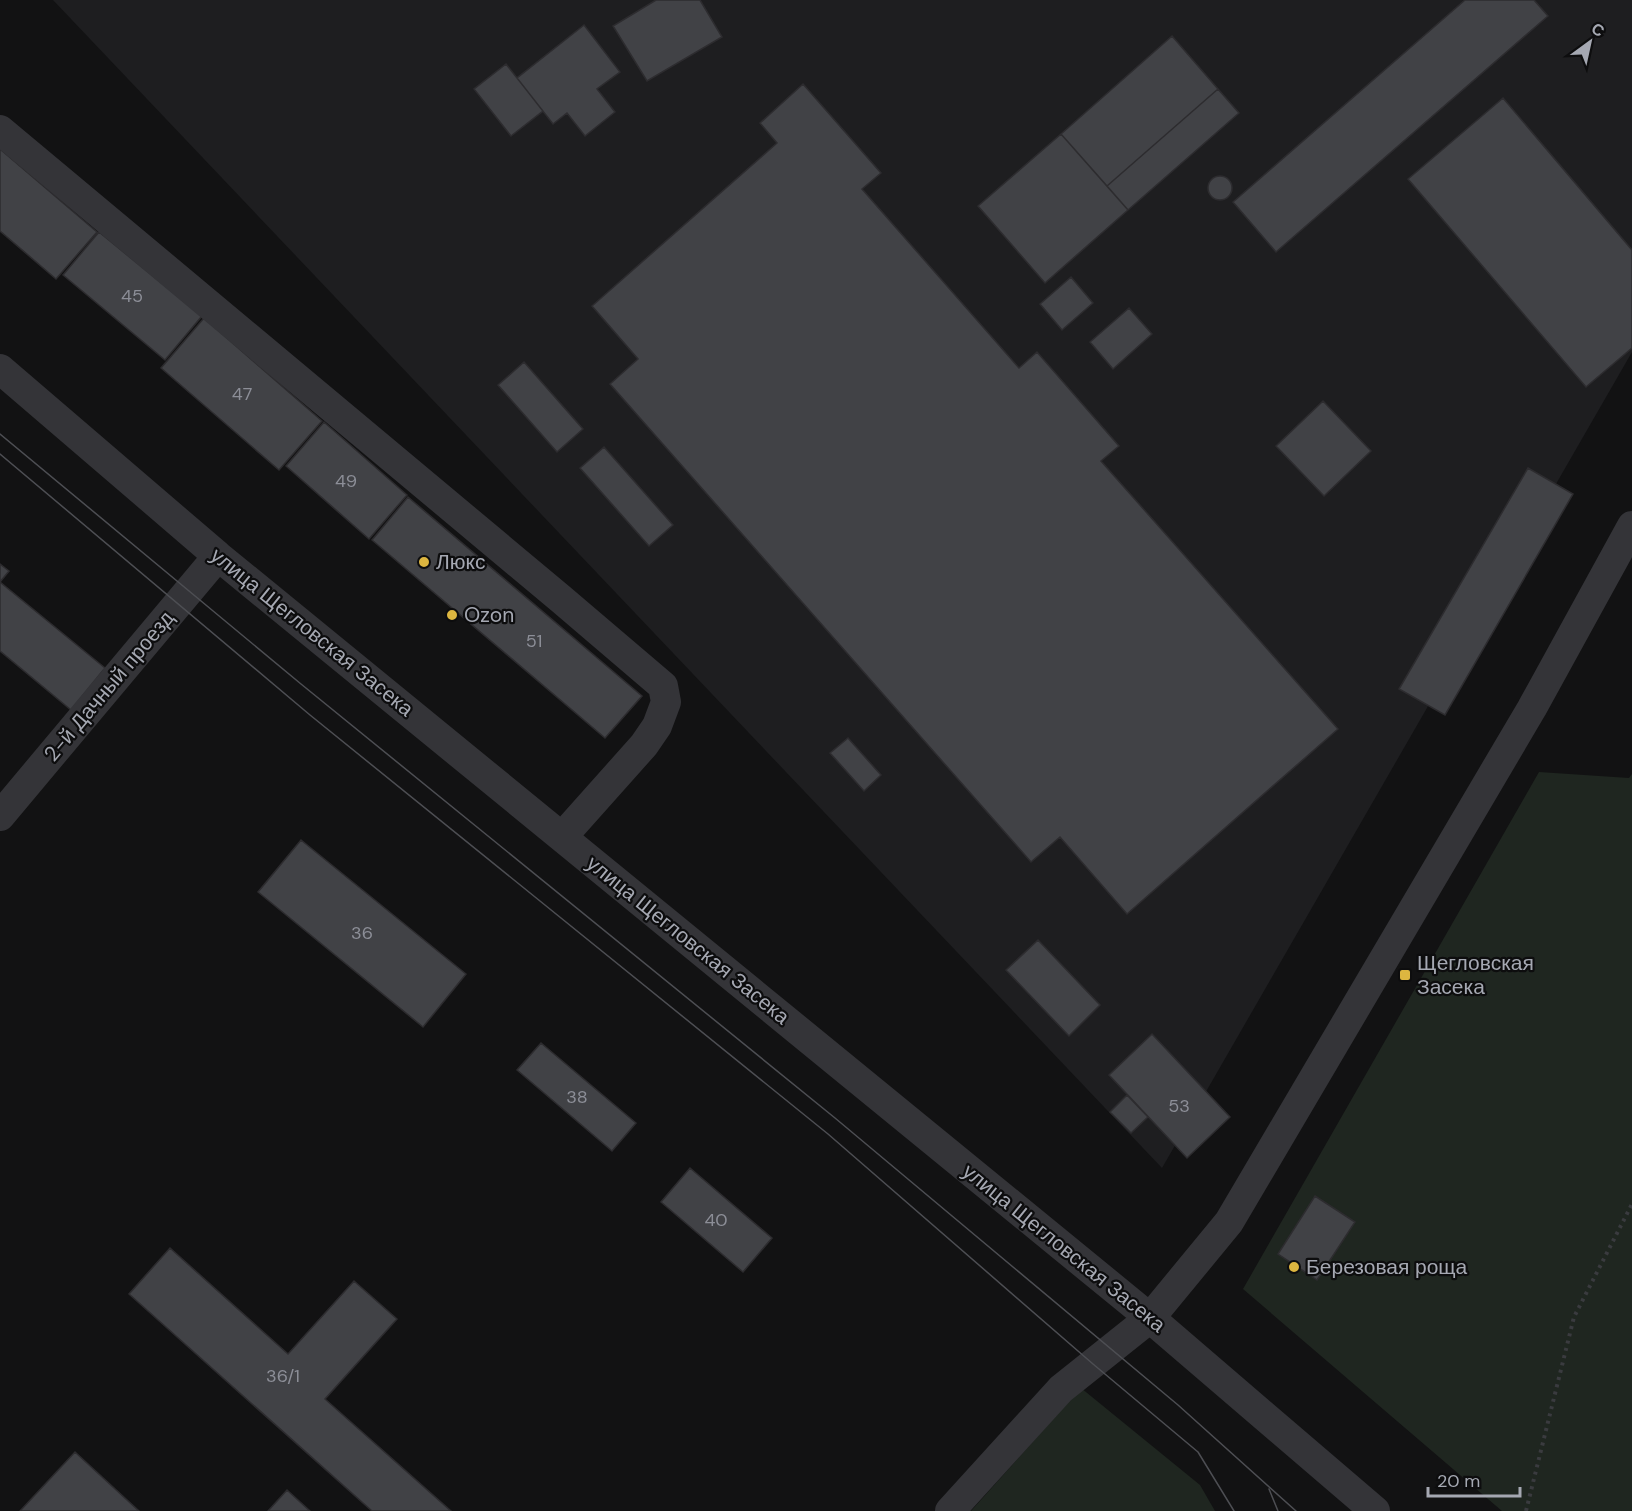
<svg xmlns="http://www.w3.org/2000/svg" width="1632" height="1511" font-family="'DM Sans',sans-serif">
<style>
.built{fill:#1e1e20}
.green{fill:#1f2620}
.building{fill:#414246;stroke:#2d2c2f;stroke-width:1.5}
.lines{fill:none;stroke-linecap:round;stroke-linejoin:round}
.path{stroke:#3a3b3f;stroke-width:4;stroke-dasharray:3 4.5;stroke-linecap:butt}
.minor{stroke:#343438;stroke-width:30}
.tram{stroke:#4d4e53;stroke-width:1.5}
.poi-dot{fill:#ddb640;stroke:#0d0d0e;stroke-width:2}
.labels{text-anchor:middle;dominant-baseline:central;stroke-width:4.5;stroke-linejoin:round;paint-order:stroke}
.number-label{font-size:18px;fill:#8c8e97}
.poi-label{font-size:21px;fill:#a5a8b2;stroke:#0d0d0e;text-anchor:start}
.street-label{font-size:21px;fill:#a5a8b2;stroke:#0d0d0e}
</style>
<rect width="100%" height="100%" fill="#121213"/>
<path class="built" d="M 53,0 L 1632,0 L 1632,352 L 1162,1168 Z"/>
<path class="green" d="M 1539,772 L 1629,778 L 1632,774 L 1632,1511 L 1502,1511 L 1243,1289 Z
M 1081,1388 L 1200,1485 L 1215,1511 L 971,1511 Z"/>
<path class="building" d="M 656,0 L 700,0 L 722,37 L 647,81 L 613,26 Z
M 1465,0 L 1534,0 L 1548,16 L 1276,252 L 1233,202 Z
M 584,25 L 620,72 L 597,89 L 615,112 L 585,136 L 567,113 L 553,124 L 517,78 Z
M 1172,36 L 1218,89 L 1107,186 L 1061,134 Z
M 506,64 L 543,111 L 511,136 L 474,89 Z
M 803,84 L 881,173 L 862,189 L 1019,368 L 1037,352 L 1119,446 L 1101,461 L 1338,729 L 1127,914 L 1060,837 L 1031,862 L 610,384 L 638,359 L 592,306 L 777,143 L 760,123 Z
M 1218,89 L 1239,113 L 1128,210 L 1107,186 Z
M 1503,98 L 1632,250 L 1632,348 L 1586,387 L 1408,179 Z
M 1061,134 L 1128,210 L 1045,283 L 978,206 Z
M 0,149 L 97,232 L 56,279 L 0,231 Z
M1208 188a12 12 0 1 1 24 0a12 12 0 1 1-24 0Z
M 99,232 L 202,316 L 165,360 L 63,275 Z
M 1071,277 L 1093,303 L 1062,330 L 1040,304 Z
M 1129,308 L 1152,334 L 1113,369 L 1090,342 Z
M 204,318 L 322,421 L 279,470 L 161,368 Z
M 524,362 L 583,429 L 557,452 L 498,385 Z
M 1323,401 L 1371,451 L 1324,496 L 1276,446 Z
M 324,422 L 407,495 L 369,539 L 286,466 Z
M 604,447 L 673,525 L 649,546 L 580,468 Z
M 1528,468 L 1573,494 L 1445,715 L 1399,689 Z
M 408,497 L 642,696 L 605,738 L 372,540 Z
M 0,564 L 9,571 L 0,582 L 105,668 L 71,710 L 0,651 Z
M 848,738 L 881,775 L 864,791 L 830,753 Z
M 301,840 L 466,974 L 423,1027 L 258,892 Z
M 1038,940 L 1100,1005 L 1069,1036 L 1006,970 Z
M 1152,1034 L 1230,1117 L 1187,1158 L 1109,1075 Z
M 541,1043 L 636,1123 L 612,1151 L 517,1070 Z
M 1127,1095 L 1148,1117 L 1131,1133 L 1110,1112 Z
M 690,1168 L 772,1238 L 743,1272 L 661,1202 Z
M 1315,1196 L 1355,1222 L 1317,1280 L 1278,1254 Z
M 170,1248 L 288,1354 L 354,1281 L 397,1319 L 325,1399 L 451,1511 L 372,1511 L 129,1294 Z
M 75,1452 L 139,1511 L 20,1511 Z
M 287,1490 L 310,1511 L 268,1511 Z"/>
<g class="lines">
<path class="path" d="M 1526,1511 L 1574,1317 L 1632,1204"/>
<path class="minor" d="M 0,130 L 561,599 L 663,686 L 666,702 L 657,726 L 644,745 L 562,837
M 0,369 L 218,556 L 1150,1318 L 1375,1511
M 0,816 L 218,556
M 950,1511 L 1061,1389 L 1150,1318 L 1229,1222 L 1532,708 L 1632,526"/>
<path class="tram" d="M 0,434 L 301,684 L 835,1118 L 1178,1405 L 1296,1511
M 0,454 L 310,715 L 828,1134 L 1093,1364 L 1198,1452 L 1234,1511
M 1269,1489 L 1278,1511"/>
</g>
<g class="poi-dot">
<circle cx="424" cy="562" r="6"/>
<circle cx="452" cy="615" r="6"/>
<rect x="1399" y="969" width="12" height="12" rx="3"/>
<circle cx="1294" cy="1267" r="6"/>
</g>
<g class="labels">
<g class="number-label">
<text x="132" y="296">45</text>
<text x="242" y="394">47</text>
<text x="346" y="481">49</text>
<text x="534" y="641">51</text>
<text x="362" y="933">36</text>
<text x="577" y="1097">38</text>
<text x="1179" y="1106">53</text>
<text x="716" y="1220">40</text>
<text x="283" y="1376">36/1</text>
</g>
<g class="poi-label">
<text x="436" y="562">Люкс</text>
<text x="464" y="615">Ozon</text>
<text x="1417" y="963">Щегловская<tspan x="1417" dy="24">Засека</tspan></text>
<text x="1306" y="1267">Березовая роща</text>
</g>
<g class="street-label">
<text transform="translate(312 632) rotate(39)">улица Щегловская Засека</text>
<text transform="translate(109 686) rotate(-50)">2-й Дачный проезд</text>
<text transform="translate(688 940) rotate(39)">улица Щегловская Засека</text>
<text transform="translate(1064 1248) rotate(39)">улица Щегловская Засека</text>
</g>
</g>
<g transform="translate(1590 42) rotate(33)" stroke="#0d0d0e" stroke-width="4.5" paint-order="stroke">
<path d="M0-4.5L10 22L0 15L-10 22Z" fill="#a5a8b2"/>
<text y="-9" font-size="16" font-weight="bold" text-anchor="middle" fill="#a5a8b2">С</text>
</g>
<path d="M1428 1487v9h92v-9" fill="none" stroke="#a5a8b2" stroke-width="3"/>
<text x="1437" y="1487" font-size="18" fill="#a5a8b2" stroke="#0d0d0e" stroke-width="4.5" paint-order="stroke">20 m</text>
</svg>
